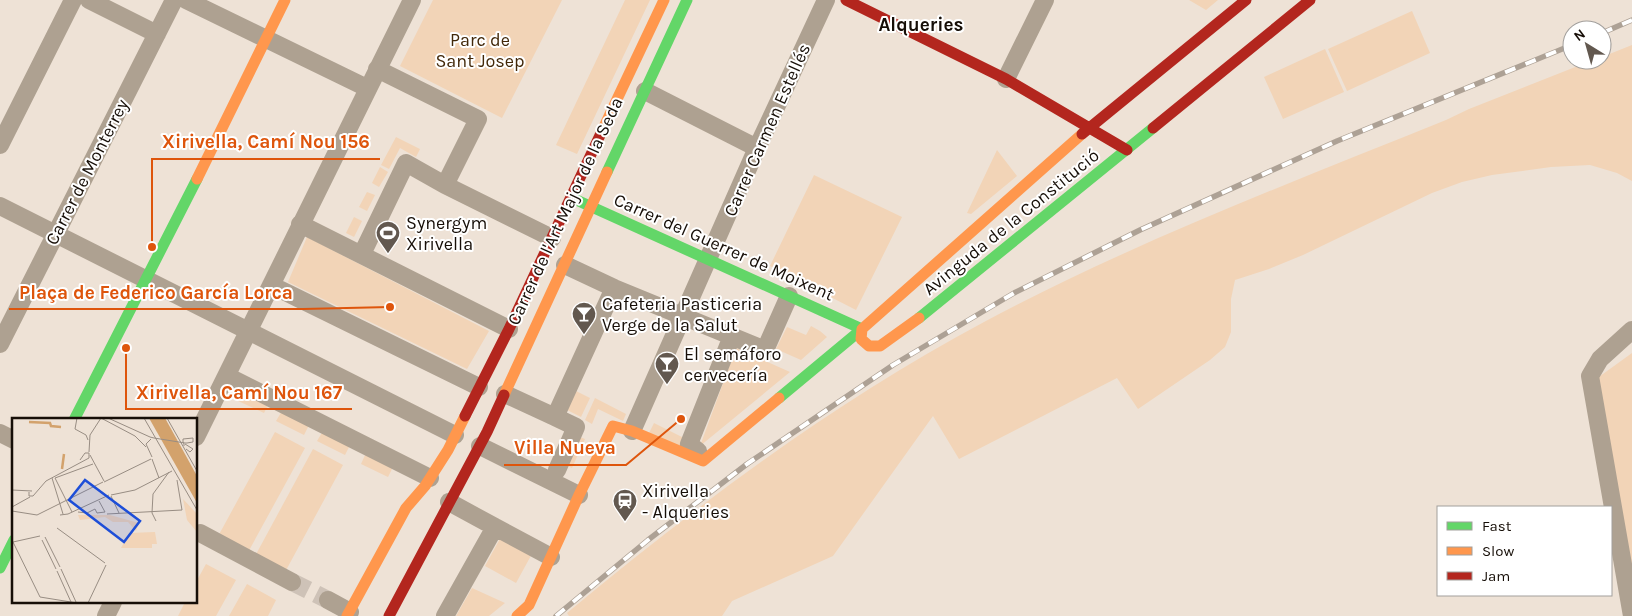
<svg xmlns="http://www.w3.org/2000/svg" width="1632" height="616" font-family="Karla,sans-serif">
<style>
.green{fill:#f2d4b7}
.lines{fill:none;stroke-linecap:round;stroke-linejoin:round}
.street-tunnel{stroke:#cec2b7;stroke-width:18;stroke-dasharray:18 9;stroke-linecap:butt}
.street{stroke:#aea191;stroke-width:18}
.fast{stroke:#63d668;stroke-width:11}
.slow{stroke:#ff974d;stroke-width:11}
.jam{stroke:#b3261e;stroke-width:11}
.rail-casing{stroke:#ada195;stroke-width:5.5}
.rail{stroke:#fff;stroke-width:4;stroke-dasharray:11;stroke-linecap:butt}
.labels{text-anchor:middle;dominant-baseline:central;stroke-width:4;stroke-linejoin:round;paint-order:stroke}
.park-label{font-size:18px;fill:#422809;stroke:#fff}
.street-label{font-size:18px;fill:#160e07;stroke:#fff}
.poi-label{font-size:18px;fill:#160e07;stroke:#fff;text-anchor:start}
.neighbourhood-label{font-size:19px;font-weight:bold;fill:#160e07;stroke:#fff}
.inset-river{fill:none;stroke:#d3a26c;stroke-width:2.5}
.inset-road{fill:none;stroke:#988d83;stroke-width:1}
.view{fill:#1d4ed8;fill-opacity:0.15;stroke:#1d4ed8;stroke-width:2.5}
.inset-edge{fill:none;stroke:#160e07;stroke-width:2.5}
.leader{fill:none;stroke:#de550c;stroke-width:2}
.callout-dot{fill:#de550c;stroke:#fff;stroke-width:2}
.callout-label{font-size:19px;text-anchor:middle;font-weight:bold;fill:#de550c;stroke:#fff;stroke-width:4;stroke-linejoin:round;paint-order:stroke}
</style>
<rect width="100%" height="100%" fill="#eee2d6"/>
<path class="green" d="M 433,0 L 562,0 L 502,118 L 400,66 Z
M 625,0 L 650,0 L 577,154 L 556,145 Z
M 1189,0 L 1218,0 L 1206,10 Z
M 1412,11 L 1430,53 L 1347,91 L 1328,49 Z
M 1632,45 L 1632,181 L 1617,173 L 1590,165 L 1551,167 L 1492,175 L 1462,182 L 1432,193 L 1303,255 L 1269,269 L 1235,280 L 1231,299 L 1231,332 L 1225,347 L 1210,360 L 1138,409 L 1117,378 L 959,459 L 933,416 L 833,556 L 732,601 L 722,616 L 569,616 L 567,613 C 697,505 834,402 984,322 C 1132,243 1290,183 1446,120 L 1469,109 L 1593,60 L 1602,60 L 1602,57 Z
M 1325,49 L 1344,92 L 1283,119 L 1264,77 Z
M 396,137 L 420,149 L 416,157 L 400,148 L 389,169 L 381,165 Z
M 997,150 L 1017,176 L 971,214 L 967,213 Z
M 380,167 L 388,172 L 379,187 L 372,183 Z
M 814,175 L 902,217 L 856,310 L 770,266 Z
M 367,192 L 375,195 L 367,211 L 359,207 Z
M 354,217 L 362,221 L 354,237 L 346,233 Z
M 307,237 L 489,331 L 467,369 L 288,282 Z
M 811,326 L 820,331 L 827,337 L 801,360 L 776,349 L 787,327 L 806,335 Z
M 736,348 L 790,372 L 700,446 Z
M 1632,353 L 1632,575 L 1596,379 Z
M 242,389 L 269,403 L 264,413 L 236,400 Z
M 574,390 L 590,398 L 581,417 L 565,409 Z
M 595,398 L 626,414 L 623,421 L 598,409 L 592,424 L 585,420 Z
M 282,411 L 309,425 L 304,435 L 276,421 Z
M 654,423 L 684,438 L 680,447 L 649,433 Z
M 323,431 L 350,445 L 345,455 L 317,441 Z
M 275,432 L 305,448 L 246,556 L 216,540 Z
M 577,436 L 585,439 L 572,468 L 564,464 Z
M 313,449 L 343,465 L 284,574 L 254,558 Z
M 366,453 L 393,467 L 388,477 L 361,464 Z
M 502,535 L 533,552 L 516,583 L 485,566 Z
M 206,564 L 236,580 L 216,616 L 178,616 L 185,602 L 196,602 L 196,582 Z
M 247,584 L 276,600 L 268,616 L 229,616 Z
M 472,588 L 505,603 L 489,616 L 456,616 Z"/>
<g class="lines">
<path class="street-tunnel" d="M 292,582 L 328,600"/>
<path class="street" d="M 89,0 L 157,34
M 186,0 L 367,88
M 377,69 L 478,119 L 445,185
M 1006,79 L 1045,0
M 645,91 L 757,148
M 0,145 L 73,0
M 0,206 L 455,435
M 300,224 L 509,329
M 362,254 L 406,163 L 445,185 L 552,238
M 271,285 L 479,387
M 614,288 L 765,350 L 789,296
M 0,344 L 174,0
M 227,376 L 430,478
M 505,394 L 555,417
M 632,431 L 757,148 L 826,0
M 0,433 L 14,440
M 196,437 L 412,0
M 480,446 L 579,495
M 698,451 L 689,444 L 732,336
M 557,470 L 576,427 L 555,417 L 614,288 L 565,265
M 495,527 L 551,557
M 200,533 L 292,582
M 328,600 L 350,612
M 106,616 L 113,602
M 445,616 L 495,527 L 449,502
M 1632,616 L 1590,376 L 1600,359 L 1632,330"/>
<path class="fast" d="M 607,172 L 687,0
M 572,198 L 862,329 L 779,398
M 919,318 L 1153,128
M 74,420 L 197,179
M 0,568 L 14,540"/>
<path class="slow" d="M 602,131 L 664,0
M 197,179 L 285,0
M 919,318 L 880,346 L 869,346 L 861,339 L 862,329 L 1082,134
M 504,395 L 607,172
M 347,616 L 406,508 L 425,486 L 448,450 L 465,416
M 517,616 L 529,605 L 579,495 L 613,426 L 632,431 L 703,461 L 779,398"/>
<path class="jam" d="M 846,0 L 1006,79 L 1127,150
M 1153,128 L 1310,0
M 1082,134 L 1246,0
M 465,416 L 509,329 L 602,131
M 389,616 L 487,432 L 504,395"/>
<defs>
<path id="rail" d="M 1602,33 L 1632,20
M 556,616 L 648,540 L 747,464 L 893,365 L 1014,293 L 1140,230 L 1337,141 L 1572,45"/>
</defs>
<use href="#rail" class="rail-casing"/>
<use href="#rail" class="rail"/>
</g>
<defs>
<symbol id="stadium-pin" viewBox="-11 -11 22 30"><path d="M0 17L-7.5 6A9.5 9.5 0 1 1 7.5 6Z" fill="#62584f" stroke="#fff"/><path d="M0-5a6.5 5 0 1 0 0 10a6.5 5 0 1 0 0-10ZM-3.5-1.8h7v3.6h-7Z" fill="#fff"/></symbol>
<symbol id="bar-pin" viewBox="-11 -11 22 30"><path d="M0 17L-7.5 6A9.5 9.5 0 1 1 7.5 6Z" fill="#62584f" stroke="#fff"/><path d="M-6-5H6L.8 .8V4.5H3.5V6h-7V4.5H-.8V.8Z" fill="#fff"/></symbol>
<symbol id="station-pin" viewBox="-11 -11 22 30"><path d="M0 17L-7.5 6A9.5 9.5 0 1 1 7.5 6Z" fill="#62584f" stroke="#fff"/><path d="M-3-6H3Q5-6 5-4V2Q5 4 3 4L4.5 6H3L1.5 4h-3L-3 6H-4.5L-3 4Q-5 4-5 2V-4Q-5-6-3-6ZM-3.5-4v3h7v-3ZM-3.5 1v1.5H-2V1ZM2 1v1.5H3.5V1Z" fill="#fff"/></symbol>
</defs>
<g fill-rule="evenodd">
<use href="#stadium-pin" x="374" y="219" width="28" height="38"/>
<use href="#bar-pin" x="570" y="300" width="28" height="38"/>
<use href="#bar-pin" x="653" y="350" width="28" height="38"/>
<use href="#station-pin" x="611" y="487" width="28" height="38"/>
</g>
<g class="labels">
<g class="park-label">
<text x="480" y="40">Parc de<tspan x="480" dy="21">Sant Josep</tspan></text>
</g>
<g class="street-label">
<text transform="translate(767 130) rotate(-66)">Carrer Carmen Estellés</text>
<text transform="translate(87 172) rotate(-63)">Carrer de Monterrey</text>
<text transform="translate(565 211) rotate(-65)">Carrer de l'Art Major de la Seda</text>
<text transform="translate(1011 222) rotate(-39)">Avinguda de la Constitució</text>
<text transform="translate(724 247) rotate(24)">Carrer del Guerrer de Moixent</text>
</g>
<g class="poi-label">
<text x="406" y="223">Synergym<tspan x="406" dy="21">Xirivella</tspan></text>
<text x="602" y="304">Cafeteria Pasticeria<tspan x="602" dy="21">Verge de la Salut</tspan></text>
<text x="684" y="354">El semáforo<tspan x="684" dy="21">cervecería</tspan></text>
<text x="642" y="491">Xirivella<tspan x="642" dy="21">- Alqueries</tspan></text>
</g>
<g class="neighbourhood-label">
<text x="921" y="25">Alqueries</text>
</g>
</g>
<g transform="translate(12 418)">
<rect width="185" height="185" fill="#eee2d6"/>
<path d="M 171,81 L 185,96 L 185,114 L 175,102 ZM 66,97 L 98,97 L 127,105 L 124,113 L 116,104 L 101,104 L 93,99 L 68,102 ZM 143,114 L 145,126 L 140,126 L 140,130 L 109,130 L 117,115 Z" fill="#f2d4b7"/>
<path d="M 137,0 L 153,0 L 168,27 L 185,58 L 185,85 Z" fill="#d3a26c"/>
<path class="inset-river" d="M 17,4 L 38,5 L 39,8 L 49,9M 50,51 L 52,36"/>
<path class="inset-road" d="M 65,0 L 63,11 L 74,17 L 76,22M 89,0 L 123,18 L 134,29M 96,0 L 138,19 L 142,20 L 173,25 L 175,25 L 181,24 L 181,20 L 171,21 L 171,24 L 172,26 L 172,28M 132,0 L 185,92M 155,0 L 185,53M 139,21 L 134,26 L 140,39M 173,26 L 181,31 L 178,34 L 174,31M 77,34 L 78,17 L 89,0M 78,37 L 92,63M 140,41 L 147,60M 40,60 L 51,96M 43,60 L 81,46M 43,60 L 60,94M 92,64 L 139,41M 0,72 L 20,73M 17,74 L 17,78 L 21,78 L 34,63 L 77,40 L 77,35 L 73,35 L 68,42M 141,76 L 140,95 L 144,103M 141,76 L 157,54M 99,77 L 123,72 L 160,53M 99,78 L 107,95M 0,89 L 18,79M 0,93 L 25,97 L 91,64M 66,94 L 75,95 L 83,91 L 85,95 L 93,94 L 87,83M 95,96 L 170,92 L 165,62M 48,97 L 56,96 L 97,77M 45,110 L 93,145M 33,119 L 48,149M 30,122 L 44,151M 1,124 L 28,179 L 65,185M 1,124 L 28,118M 49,151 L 64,184M 45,153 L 59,184M 76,185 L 94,147"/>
<path class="view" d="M 73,62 L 128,103 L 112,124 L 57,82 Z"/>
<rect width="185" height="185" class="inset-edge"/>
</g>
<path class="leader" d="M152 247L152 159H380M390 307L303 309H9M126 348L126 409H352M681 419L626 465H504"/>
<g class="callout-dot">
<circle cx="152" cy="247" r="5"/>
<circle cx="390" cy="307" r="5"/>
<circle cx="126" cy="348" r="5"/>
<circle cx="681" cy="419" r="5"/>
</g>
<g class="callout-label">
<text x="266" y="148">Xirivella, Camí Nou 156</text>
<text x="156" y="299">Plaça de Federico García Lorca</text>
<text x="239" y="399">Xirivella, Camí Nou 167</text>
<text x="565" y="454">Villa Nueva</text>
</g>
<rect x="1437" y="506" width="175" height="90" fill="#ffffff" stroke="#a29f9c"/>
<rect x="1447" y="522" width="25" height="8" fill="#63d668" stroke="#a29f9c"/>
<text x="1482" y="531" font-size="15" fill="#160e07">Fast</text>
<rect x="1447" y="547" width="25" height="8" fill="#ff974d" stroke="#a29f9c"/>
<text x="1482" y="556" font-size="15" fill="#160e07">Slow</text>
<rect x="1447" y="572" width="25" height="8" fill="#b3261e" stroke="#a29f9c"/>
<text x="1482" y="581" font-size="15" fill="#160e07">Jam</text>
<g transform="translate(1587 45) rotate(323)"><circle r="24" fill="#ffffff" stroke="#a29f9c"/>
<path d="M0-4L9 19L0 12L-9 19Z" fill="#62584f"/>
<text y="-8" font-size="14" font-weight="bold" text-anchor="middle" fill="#160e07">N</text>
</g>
</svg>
